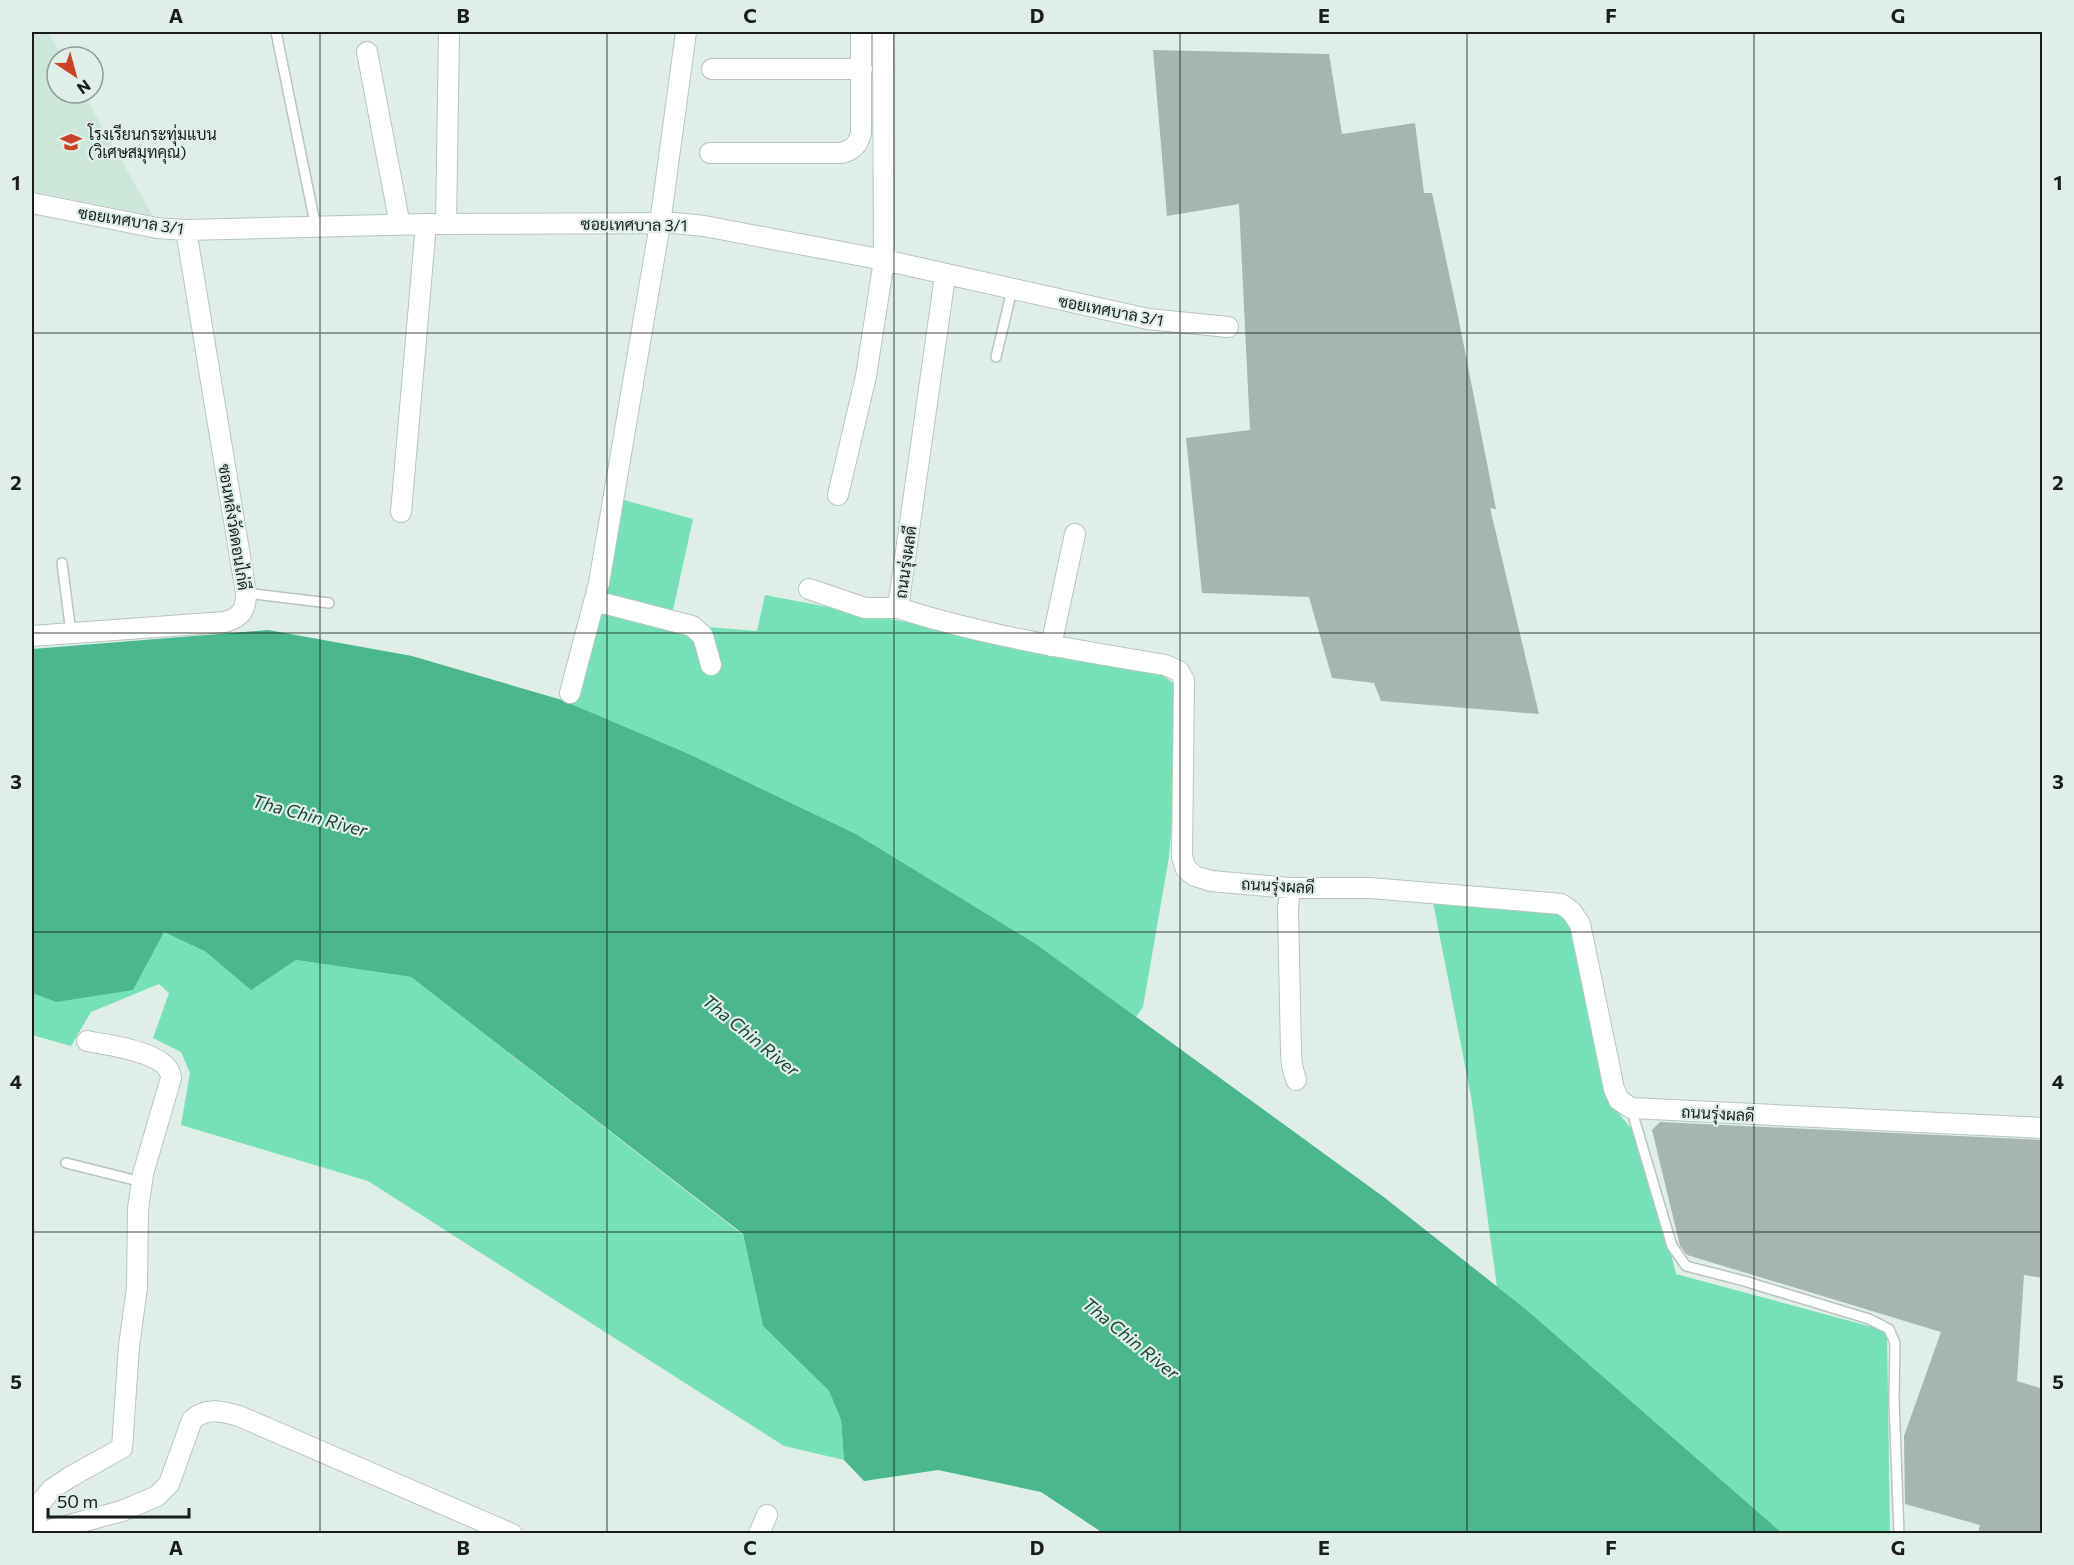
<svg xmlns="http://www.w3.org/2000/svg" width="2074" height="1565" font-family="Commissioner,Sarabun,sans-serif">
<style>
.built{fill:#cde6da}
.green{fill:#76e1b6}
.water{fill:#4ab78e}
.building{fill:#a6b5ad}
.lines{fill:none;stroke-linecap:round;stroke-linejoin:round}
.lane-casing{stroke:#b6c6be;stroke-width:12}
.street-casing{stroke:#b6c6be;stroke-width:22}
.lane{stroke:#fff;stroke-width:9}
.street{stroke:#fff;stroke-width:20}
.grid{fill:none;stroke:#181d1b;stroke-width:1.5;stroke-opacity:0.55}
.labels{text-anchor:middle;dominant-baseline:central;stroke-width:4.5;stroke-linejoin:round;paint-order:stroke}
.poi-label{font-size:16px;fill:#181d1b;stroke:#dfefe7;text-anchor:start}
.street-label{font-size:16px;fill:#181d1b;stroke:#dfefe7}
.water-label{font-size:18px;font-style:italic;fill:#174534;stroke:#dfefe7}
.neatline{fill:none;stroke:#181d1b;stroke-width:2}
.grid-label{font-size:20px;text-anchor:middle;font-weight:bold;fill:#181d1b}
</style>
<rect width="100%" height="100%" fill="#dfefe7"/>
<path class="built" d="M 32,32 L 48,32 L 63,57 L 57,57 L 57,93 L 83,93 L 153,216 L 32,191 Z"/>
<path class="green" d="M 624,500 L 693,519 L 670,624 L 757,631 L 765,595 L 1156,670 L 1174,684 L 1177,763 L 1169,857 L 1143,1007 L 1136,1017 L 1036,944 L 856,834 L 689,754 L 562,700 L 581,624 L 599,619 Z
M 1433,902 L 1553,907 L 1575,925 L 1612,1105 L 1630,1127 L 1641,1130 L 1676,1274 L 1887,1331 L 1890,1533 L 1782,1533 L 1528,1311 L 1497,1287 L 1471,1096 Z
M 164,932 L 206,952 L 251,989 L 296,960 L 411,977 L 743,1235 L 763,1326 L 829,1391 L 841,1420 L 844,1460 L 784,1446 L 368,1181 L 181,1125 L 190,1073 L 181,1052 L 153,1038 L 169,993 L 159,984 L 91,1012 L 71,1046 L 32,1035 L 32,993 L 56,1002 Z"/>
<path class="water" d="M 268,630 L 412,656 L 562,700 L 689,754 L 856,834 L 1036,944 L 1385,1198 L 1528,1311 L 1782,1533 L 1103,1533 L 1041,1492 L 938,1470 L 864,1481 L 844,1460 L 841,1420 L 829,1391 L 763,1326 L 743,1234 L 411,977 L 296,960 L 251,990 L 206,952 L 164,932 L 133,990 L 56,1002 L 32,993 L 32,649 Z"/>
<path class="building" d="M 1153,50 L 1329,54 L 1342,134 L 1415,123 L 1424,193 L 1432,193 L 1458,316 L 1496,509 L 1490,508 L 1539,714 L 1381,701 L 1374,683 L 1332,678 L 1309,597 L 1202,593 L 1186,438 L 1250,430 L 1239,204 L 1167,216 Z
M 1660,1122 L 2043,1140 L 2043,1278 L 2024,1275 L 2017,1381 L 2043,1389 L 2043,1533 L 1978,1533 L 1980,1525 L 1905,1504 L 1904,1436 L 1941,1332 L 1687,1255 L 1680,1246 L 1652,1130 Z"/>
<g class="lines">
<defs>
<path id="lane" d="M 276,32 L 316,228
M 996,357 L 1012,290
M 62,563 L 71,633
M 246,593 L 329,603
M 1631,1108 L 1672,1246 L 1686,1266 L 1744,1281 L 1869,1319 L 1889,1329 L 1895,1343 L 1894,1400 L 1899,1534
M 66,1163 L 142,1182"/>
<path id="street" d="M 367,52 L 400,225
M 712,69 L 862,69
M 710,153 L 841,153 C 853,150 858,145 861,133 L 861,32
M 32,203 L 157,228 L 186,230 L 426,224 L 674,223 L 704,226 L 884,260 L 1148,319 L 1228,327
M 446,224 L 449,32
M 945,276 L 898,608 C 985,636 1075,650 1165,665 L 1179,671 L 1184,680 L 1182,857 L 1186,869 L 1195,876 L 1211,881 L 1290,888 L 1370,888 L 1561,904 L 1571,911 L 1580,924 L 1614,1089 L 1619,1100 L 1631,1108 L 2042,1128
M 838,495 L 866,376 L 884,260 L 883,32
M 401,512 L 426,224
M 809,589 L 865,608 L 898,608
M 595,601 L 692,626 L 703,636 L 711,665
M 32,636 L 225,622 C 241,617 246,611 246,593 L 186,230
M 1051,646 L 1075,534
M 570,693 L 599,583 L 660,224 L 686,32
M 1290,888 L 1288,909 L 1291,1052 L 1292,1066 L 1296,1080
M 32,1534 L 41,1502 L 52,1489 L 70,1477 L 122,1448 L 129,1346 L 137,1288 L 138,1209 L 143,1174 L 171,1078 C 170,1052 107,1045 87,1041
M 36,1534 L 122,1511 L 157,1496 L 169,1484 L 192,1420 C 206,1407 222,1411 239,1416 L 512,1534
M 759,1534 L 767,1515"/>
</defs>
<use href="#lane" class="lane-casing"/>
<use href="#street" class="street-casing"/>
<use href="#lane" class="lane"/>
<use href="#street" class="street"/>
</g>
<path class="grid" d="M 320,32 L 320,1534M 607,32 L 607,1534M 894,32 L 894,1534M 1180,32 L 1180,1534M 1467,32 L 1467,1534M 1754,32 L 1754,1534M 32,333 L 2042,333M 32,633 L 2042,633M 32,932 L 2042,932M 32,1232 L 2042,1232"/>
<defs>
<symbol id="school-bare" viewBox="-9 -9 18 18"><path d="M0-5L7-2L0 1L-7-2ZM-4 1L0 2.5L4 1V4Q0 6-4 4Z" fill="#cc4225" stroke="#dfefe7" stroke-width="2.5" paint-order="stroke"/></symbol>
</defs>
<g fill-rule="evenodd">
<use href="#school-bare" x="56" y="127" width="30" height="30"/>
</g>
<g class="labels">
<g class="poi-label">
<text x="88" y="133">โรงเรียนกระทุ่มแบน<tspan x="88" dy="18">(วิเศษสมุทคุณ)</tspan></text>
</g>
<g class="street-label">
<text transform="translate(131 220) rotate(9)">ซอยเทศบาล 3/1</text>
<text transform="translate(634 224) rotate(1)">ซอยเทศบาล 3/1</text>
<text transform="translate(1111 310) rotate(11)">ซอยเทศบาล 3/1</text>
<text transform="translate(235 527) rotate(81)">ซอนหลังวัดดอนไก่ดี</text>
<text transform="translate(905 562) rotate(-82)">ถนนรุ่งผลดี</text>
<text transform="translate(1278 885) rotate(3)">ถนนรุ่งผลดี</text>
<text transform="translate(1718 1113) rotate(3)">ถนนรุ่งผลดี</text>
</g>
<g class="water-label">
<text transform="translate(310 815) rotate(15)">Tha Chin River</text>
<text transform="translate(751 1035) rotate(39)">Tha Chin River</text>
<text transform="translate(1131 1338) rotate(39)">Tha Chin River</text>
</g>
</g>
<rect width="2074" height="1565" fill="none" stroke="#dfefe7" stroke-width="66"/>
<g transform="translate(75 75) rotate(144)"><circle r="28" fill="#dfefe7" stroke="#8f9b95" stroke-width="1.5"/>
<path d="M0-4.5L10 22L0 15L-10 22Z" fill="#cc4225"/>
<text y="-9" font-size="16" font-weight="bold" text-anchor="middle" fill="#181d1b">N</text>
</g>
<path d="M48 1508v9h141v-9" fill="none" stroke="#181d1b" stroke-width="3"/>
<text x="57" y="1508" font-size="18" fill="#181d1b" stroke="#dfefe7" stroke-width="4.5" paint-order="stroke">50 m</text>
<rect x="33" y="33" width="2008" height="1499" class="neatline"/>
<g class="grid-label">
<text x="176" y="23">A</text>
<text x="463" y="23">B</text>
<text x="750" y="23">C</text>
<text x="1037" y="23">D</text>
<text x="1324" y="23">E</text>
<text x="1611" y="23">F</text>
<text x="1898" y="23">G</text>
<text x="16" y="190">1</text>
<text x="2058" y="190">1</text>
<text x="16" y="490">2</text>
<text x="2058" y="490">2</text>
<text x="16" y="789">3</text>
<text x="2058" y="789">3</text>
<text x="16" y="1089">4</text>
<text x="2058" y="1089">4</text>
<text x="16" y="1389">5</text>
<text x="2058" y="1389">5</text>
<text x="176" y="1555">A</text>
<text x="463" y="1555">B</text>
<text x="750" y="1555">C</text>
<text x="1037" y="1555">D</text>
<text x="1324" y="1555">E</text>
<text x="1611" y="1555">F</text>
<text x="1898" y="1555">G</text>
</g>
</svg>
